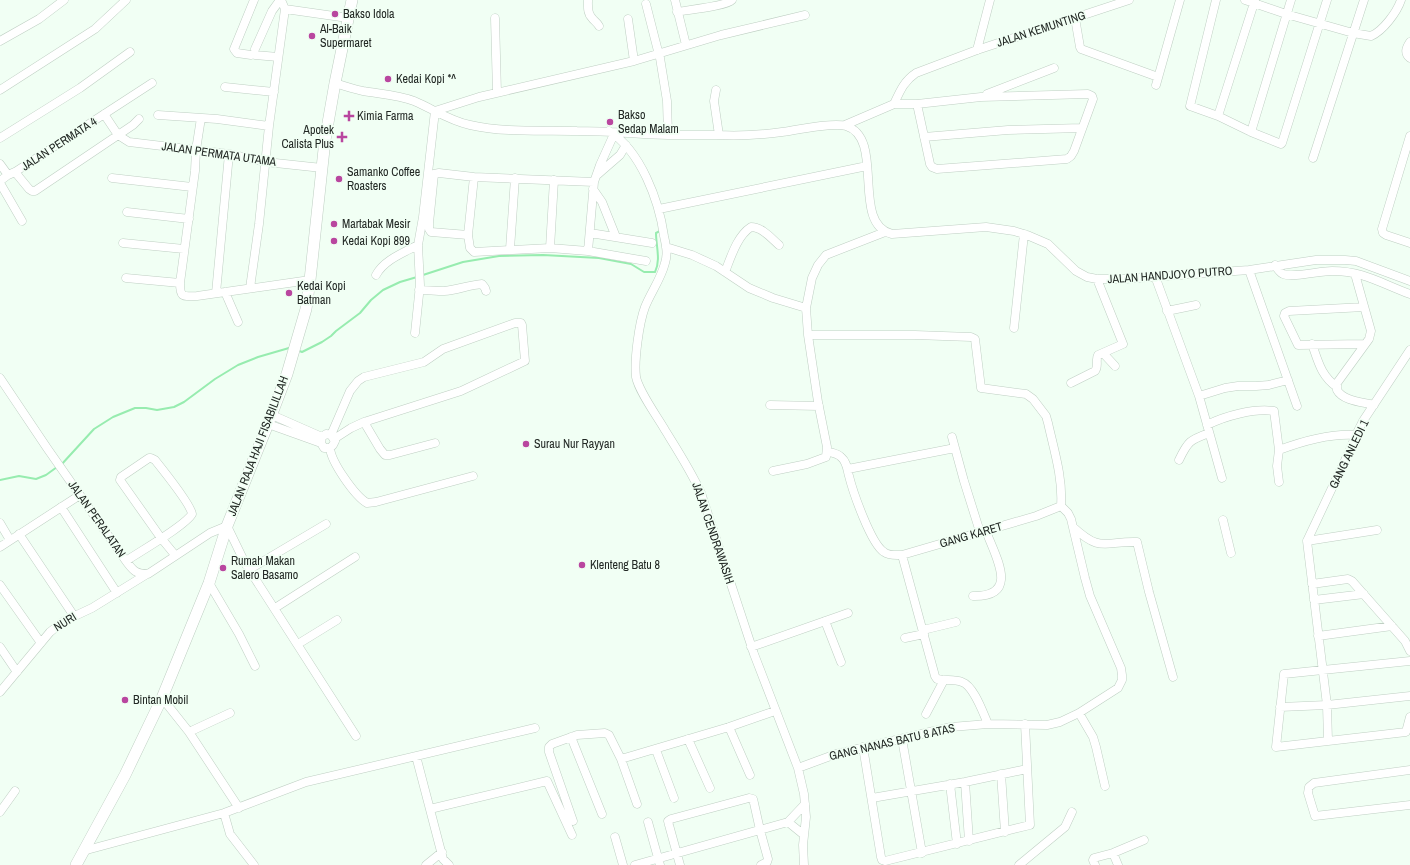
<svg xmlns="http://www.w3.org/2000/svg" width="1410" height="865" font-family="'Archivo Narrow',sans-serif">
<style>
.lines{fill:none;stroke-linecap:round;stroke-linejoin:round}
.stream{stroke:#97ecaf;stroke-width:2}
.minor-casing{stroke:#bfcfc3;stroke-width:9}
.major-casing{stroke:#bfcfc3;stroke-width:12}
.minor{stroke:#fff;stroke-width:8}
.major{stroke:#fff;stroke-width:11}
.poi-dot{fill:#b9469f;stroke:#f1fff4;stroke-width:1.5}
.labels{text-anchor:middle;dominant-baseline:central;stroke-width:3.5;stroke-linejoin:round;paint-order:stroke}
.poi-label{font-size:12px;fill:#222824;stroke:#f1fff4;text-anchor:start}
.street-label{font-size:12px;fill:#222824;stroke:#f1fff4}
</style>
<rect width="100%" height="100%" fill="#f1fff4"/>
<g class="lines">
<path class="stream" d="M 423,275 L 463,262 L 499,256 L 543,255 L 599,258 L 631,264 L 644,272 L 655,272 C 661,260 656,246 656,233 L 660,231
M 297,350 L 302,352 L 322,342 L 331,336 L 336,331 L 360,313 L 371,300 L 383,290 L 400,282 L 417,277
M 61,465 L 94,429 L 113,417 L 135,408 L 146,408 L 157,410 L 174,407 L 184,402 L 215,379 L 238,365 L 258,357 L 289,348 L 291,348
M 0,480 L 19,476 L 36,479 L 46,475 L 57,467"/>
<defs>
<path id="minor" d="M 281,0 L 285,9 L 348,18
M 588,0 C 588,6 587,13 592,18 C 594,21 597,22 599,26
M 675,0 L 686,45
M 1216,0 L 1190,106 L 1218,116 L 1251,132 L 1281,144 L 1282,143 L 1327,0
M 1245,0 L 1286,14 L 1353,33 L 1371,36 C 1383,31 1397,12 1401,0
M 646,4 L 659,55
M 677,12 C 687,10 727,6 732,0
M 495,18 L 497,93
M 1075,18 L 1080,47 L 1081,49 L 1158,77
M 628,19 L 634,61
M 0,41 L 39,19 L 64,0
M 1410,42 C 1406,48 1404,53 1410,58
M 255,49 L 272,11 L 280,0
M 977,50 L 990,0
M 251,55 L 237,53 L 234,49 L 254,0
M 255,55 L 278,57
M 660,58 L 667,101 L 668,135
M 335,83 C 344,86 353,89 363,91 C 380,94 398,95 414,101 C 433,109 450,121 470,125 C 505,133 542,130 577,131 C 608,131 638,134 668,135 C 684,135 701,135 717,135 C 738,136 761,135 782,132 C 796,130 834,122 846,126 C 886,138 850,224 892,234 L 986,227 L 1014,231 L 1027,235 L 1048,244 L 1076,271 L 1087,277 L 1097,279 L 1124,279 L 1249,270 L 1316,260 L 1345,260 L 1356,261 L 1410,281
M 1156,85 L 1180,0
M 225,87 L 274,92
M 0,90 L 95,29 L 126,0
M 716,90 L 714,101 L 719,135
M 987,94 L 1054,68
M 894,104 C 900,91 904,81 916,73 L 977,50 L 1129,0
M 104,114 L 118,135 L 129,142 L 229,154 L 266,162 L 322,168
M 158,115 L 217,119 L 269,126
M 1218,116 L 1255,0
M 201,118 L 196,150 L 195,171 L 180,283 C 180,299 184,296 197,296 L 310,280
M 845,125 L 894,104 L 917,104 L 981,97 L 1088,94 L 1092,96 L 1093,99 L 1074,151 L 1071,156 L 1067,159 L 937,169 L 932,167 L 930,164 L 917,104
M 609,131 C 641,151 659,201 664,236 C 666,245 668,254 665,263 C 661,279 651,292 645,307 C 639,323 634,360 636,377 C 639,392 657,416 665,430 C 678,451 691,471 701,493 L 754,654 L 798,768 L 804,794 L 806,817 L 803,845 L 804,865
M 1251,132 L 1291,0
M 1410,136 L 1382,229 L 1383,233 L 1386,235 L 1410,243
M 924,137 L 1008,130 L 1082,128
M 0,138 L 80,88 L 130,52
M 1313,158 L 1364,0
M 0,164 L 8,175
M 15,172 L 29,189 L 32,191 L 35,191 L 133,125 L 139,119
M 597,175 L 620,155 L 626,145
M 474,177 L 468,235 L 470,248 L 474,252 L 550,248 L 588,251 L 646,261
M 112,178 L 192,187
M 0,181 L 8,175 L 15,172 L 152,83
M 0,183 L 22,221
M 593,189 L 602,202 L 616,237
M 659,209 L 867,166
M 127,212 L 189,219
M 590,233 L 652,243
M 468,235 L 431,232 L 429,229 L 429,223 L 434,174 L 439,173 L 474,177 L 594,182
M 123,243 L 184,249
M 666,247 L 692,255 L 716,266 L 749,288 L 773,298 L 806,308
M 550,248 L 554,180
M 510,249 L 515,178
M 588,251 L 594,182 L 600,165 L 614,134
M 1275,265 C 1277,268 1279,272 1283,274 C 1292,278 1320,271 1332,271 C 1364,271 1382,284 1410,294
M 1249,270 L 1297,406
M 725,272 C 731,257 737,236 751,227 C 762,227 771,238 779,245
M 1355,274 L 1371,331 L 1369,339 L 1337,383 L 1337,390 C 1343,401 1363,402 1374,405
M 376,275 C 384,260 403,253 418,245
M 1155,276 L 1199,396 L 1222,478
M 126,278 L 180,283
M 250,288 L 259,224 L 269,126 L 285,9
M 419,290 C 427,290 436,291 444,291 C 457,290 469,285 482,284 L 485,288 L 486,291
M 225,292 L 238,322
M 216,293 L 229,154
M 1364,307 L 1289,311 L 1285,313 L 1284,316 L 1298,345 L 1365,344
M 1167,311 L 1196,305
M 1014,328 L 1024,234
M 415,333 L 420,285 L 418,245 L 423,217 L 435,111 L 479,97 L 634,61 L 721,35 L 805,15
M 808,335 L 915,335 L 971,337 L 975,339 L 981,388 L 1026,394 L 1033,399 L 1046,416 L 1048,423 C 1054,450 1063,478 1061,506 L 1036,516 L 902,555 C 896,555 889,556 884,552 C 871,544 853,492 849,476 C 847,469 847,462 841,457 C 837,453 831,453 827,451
M 1312,344 C 1318,361 1321,376 1337,387
M 1103,353 L 1115,366
M 0,378 L 47,448 L 126,561 C 133,570 135,574 148,574 L 210,533 L 227,526 L 245,563 L 356,736
M 1071,383 L 1095,371 C 1099,366 1095,360 1098,355 L 1123,344 L 1097,279
M 1199,396 L 1225,388 L 1238,386 L 1256,386 L 1269,385 L 1288,380
M 770,405 L 819,406
M 272,415 L 322,437 L 326,434 L 331,435 L 335,441 L 333,445 L 330,448 L 324,448 L 321,443 L 322,437
M 364,422 L 380,449 L 385,455 L 390,455 L 435,443
M 268,424 L 321,443
M 1207,425 C 1225,416 1254,408 1274,411 L 1279,450 L 1277,466 L 1279,482
M 331,435 L 350,391 L 358,381 L 364,377 L 424,362 L 443,349 L 515,323 L 521,323 L 522,325 L 525,361 L 461,391 L 364,422 L 351,428 L 334,439
M 952,437 L 964,481 L 980,532
M 330,448 C 331,462 355,496 367,503 L 376,502 L 473,476
M 1279,450 C 1303,441 1330,433 1356,435
M 1179,460 C 1188,441 1190,440 1209,433
M 848,469 L 955,448
M 773,471 L 807,464 L 826,457 L 827,447 L 818,402 L 808,335 L 806,308 L 812,278 L 818,265 L 826,255 L 885,232
M 61,507 L 117,593
M 1223,520 L 1231,553
M 0,523 L 10,540
M 1073,527 C 1101,553 1104,541 1137,542 L 1149,592 L 1173,677
M 19,534 L 74,616
M 1307,541 L 1327,705 L 1328,741 L 1406,732 L 1410,717
M 1307,541 L 1349,452 L 1356,435 L 1363,421 L 1410,350
M 1307,541 L 1377,530
M 0,547 L 80,495
M 902,555 L 935,676 L 937,679 C 945,681 954,679 962,682 C 974,686 983,713 988,724
M 126,561 C 139,552 185,526 192,514 C 191,505 163,470 155,460 L 151,458 L 149,458 L 121,477 L 120,480 L 161,538 L 175,555
M 250,569 L 326,524
M 209,583 L 239,634 L 255,666
M 1312,584 L 1348,579 L 1352,581 L 1405,641 L 1410,651
M 0,585 L 41,643
M 973,596 C 1021,597 995,556 986,531
M 1314,600 L 1364,594
M 275,608 L 355,557
M 825,621 L 841,662
M 923,630 L 956,622
M 1318,636 L 1392,626
M 905,638 L 924,634
M 298,644 L 337,620
M 0,647 L 17,672
M 751,647 L 848,613
M 0,692 L 50,632 L 64,621 L 92,608 L 147,574
M 162,698 L 189,732 L 239,808
M 1280,707 L 1327,705 L 1410,696
M 1079,713 L 1093,737 L 1096,747 L 1105,786
M 926,714 L 944,680
M 729,727 L 750,775
M 189,732 L 230,713
M 571,737 L 602,814
M 688,739 L 710,788
M 902,739 L 922,853
M 1328,741 L 1276,747 L 1284,674 L 1410,661
M 863,747 L 881,857 L 882,860 L 885,861 L 1030,825 L 1025,724
M 656,750 L 674,798
M 416,756 L 443,859 L 449,865
M 621,759 L 637,804
M 798,768 L 836,754 L 951,727 L 988,724 L 1047,725 L 1060,722 L 1079,713 L 1118,688 L 1122,680 L 1122,675 L 1121,668 L 1090,596 L 1085,578 L 1071,519 L 1068,513 L 1061,506
M 1410,770 L 1314,783 L 1309,787 L 1308,793 L 1315,816 L 1410,805
M 1001,774 L 1005,832
M 965,782 L 969,841
M 950,784 L 957,844
M 872,798 L 965,782 L 1027,769
M 430,809 L 547,781 L 572,835
M 0,812 L 15,791
M 224,813 L 230,834 L 254,865
M 573,821 L 549,752 L 549,747 L 552,744 L 577,735 L 605,733 L 609,735 L 621,759 L 729,727 L 775,711
M 648,822 L 660,865
M 788,822 L 804,835
M 615,837 L 623,865
M 83,851 L 224,813 L 306,782 L 535,728
M 1113,853 L 1118,865
M 426,865 L 442,852
M 635,865 L 788,822 L 805,804
M 680,865 L 669,825 L 668,821 L 671,819 L 749,798 L 753,799 L 754,803 L 760,830 L 768,859 L 767,862 L 761,865
M 1019,865 L 1065,827 L 1072,812
M 1095,865 L 1093,860 L 1094,858 L 1113,853 L 1144,840"/>
<path id="major" d="M 76,865 L 125,775 L 162,698 L 209,583 L 227,526 L 268,424 L 287,374 L 306,309 L 310,280 L 325,140 L 335,83 L 352,0"/>
</defs>
<use href="#minor" class="minor-casing"/>
<use href="#major" class="major-casing"/>
<use href="#minor" class="minor"/>
<use href="#major" class="major"/>
</g>
<g class="poi-dot">
<circle cx="335" cy="14" r="4"/>
<circle cx="312" cy="36" r="4"/>
<circle cx="388" cy="79" r="4"/>
<path d="M347 110h4v4h4v4h-4v4h-4v-4h-4v-4h4z"/>
<circle cx="610" cy="122" r="4"/>
<path d="M340 131h4v4h4v4h-4v4h-4v-4h-4v-4h4z"/>
<circle cx="339" cy="179" r="4"/>
<circle cx="334" cy="224" r="4"/>
<circle cx="334" cy="241" r="4"/>
<circle cx="289" cy="293" r="4"/>
<circle cx="526" cy="444" r="4"/>
<circle cx="582" cy="565" r="4"/>
<circle cx="223" cy="568" r="4"/>
<circle cx="125" cy="700" r="4"/>
</g>
<g class="labels">
<g class="poi-label">
<text x="343" y="14">Bakso Idola</text>
<text x="320" y="29">Al-Baik<tspan x="320" dy="14">Supermaret</tspan></text>
<text x="396" y="79">Kedai Kopi *^</text>
<text x="618" y="115">Bakso<tspan x="618" dy="14">Sedap Malam</tspan></text>
<text x="357" y="116">Kimia Farma</text>
<text x="334" y="130" text-anchor="end">Apotek<tspan x="334" dy="14">Calista Plus</tspan></text>
<text x="347" y="172">Samanko Coffee<tspan x="347" dy="14">Roasters</tspan></text>
<text x="342" y="224">Martabak Mesir</text>
<text x="342" y="241">Kedai Kopi 899</text>
<text x="297" y="286">Kedai Kopi<tspan x="297" dy="14">Batman</tspan></text>
<text x="534" y="444">Surau Nur Rayyan</text>
<text x="231" y="561">Rumah Makan<tspan x="231" dy="14">Salero Basamo</tspan></text>
<text x="590" y="565">Klenteng Batu 8</text>
<text x="133" y="700">Bintan Mobil</text>
</g>
<g class="street-label">
<text transform="translate(1041 29) rotate(-18)">JALAN KEMUNTING</text>
<text transform="translate(59 144) rotate(-33)">JALAN PERMATA 4</text>
<text transform="translate(219 154) rotate(8)">JALAN PERMATA UTAMA</text>
<text transform="translate(1170 275) rotate(-4)">JALAN HANDJOYO PUTRO</text>
<text transform="translate(258 446) rotate(-69)">JALAN RAJA HAJI FISABILILLAH</text>
<text transform="translate(1349 454) rotate(-64)">GANG ANLEDI 1</text>
<text transform="translate(97 519) rotate(55)">JALAN PERALATAN</text>
<text transform="translate(713 533) rotate(71)">JALAN CENDRAWASIH</text>
<text transform="translate(971 535) rotate(-16)">GANG KARET</text>
<text transform="translate(65 622) rotate(-32)">NURI</text>
<text transform="translate(892 742) rotate(-13)">GANG NANAS BATU 8 ATAS</text>
</g>
</g>
</svg>
